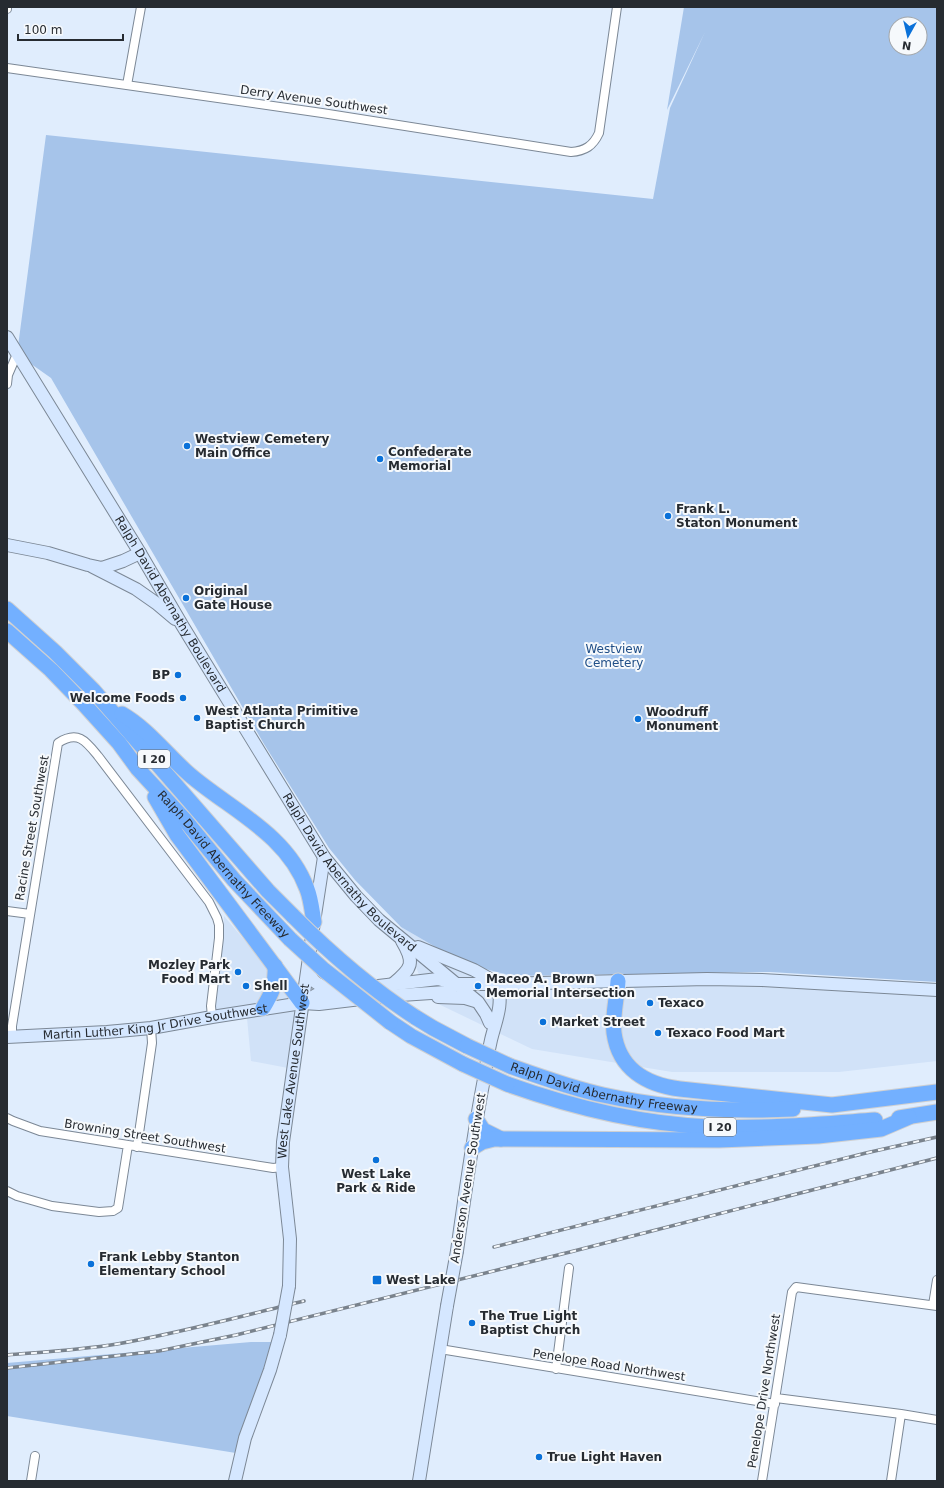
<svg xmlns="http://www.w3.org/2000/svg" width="944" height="1488" font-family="'DejaVu Sans',sans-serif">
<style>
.built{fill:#d1e2f8}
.green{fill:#a6c4ea;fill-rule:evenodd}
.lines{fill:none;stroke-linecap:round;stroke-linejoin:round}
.street-casing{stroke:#7c8896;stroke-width:10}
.secondary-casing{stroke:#7c8896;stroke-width:14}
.highway-casing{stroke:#cfd0d2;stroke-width:17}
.street{stroke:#fff;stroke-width:8}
.secondary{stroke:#d5e7ff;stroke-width:12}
.highway{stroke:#73b0ff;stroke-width:15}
.rail-casing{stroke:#7a838d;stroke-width:3.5}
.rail{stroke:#f6f9fc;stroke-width:2;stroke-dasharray:6;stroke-linecap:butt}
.secondary-bridge-casing{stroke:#7c8896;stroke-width:14;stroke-linecap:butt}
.highway-bridge-casing{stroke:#cfd0d2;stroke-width:17;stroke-linecap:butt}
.secondary-bridge{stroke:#d5e7ff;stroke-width:12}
.highway-bridge{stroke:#73b0ff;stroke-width:15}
.poi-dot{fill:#0a71d9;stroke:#f6f9fc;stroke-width:1.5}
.labels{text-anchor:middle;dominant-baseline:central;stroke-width:4;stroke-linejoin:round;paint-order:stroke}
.shield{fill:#f6f9fc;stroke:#64696e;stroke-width:1}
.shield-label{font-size:11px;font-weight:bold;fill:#262b31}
.street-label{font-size:12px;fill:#262b31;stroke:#f6f9fc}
.poi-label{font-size:12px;font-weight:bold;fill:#262b31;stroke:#f6f9fc;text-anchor:start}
.park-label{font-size:12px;fill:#1f4e87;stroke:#f6f9fc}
</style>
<rect width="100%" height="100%" fill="#e0edfd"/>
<path class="built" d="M 224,916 L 286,989 L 297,1008 L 288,1068 L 251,1061 L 247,1018 L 216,1023 L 214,1007 L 223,939 Z
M 401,927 L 465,964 L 513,976 L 685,979 L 937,989 L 937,1061 L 839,1072 L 672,1072 L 532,1049 L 428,999 Z"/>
<path class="green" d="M 684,7 L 937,7 L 937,982 L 770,972 L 513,976 L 465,964 L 401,927 L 355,880 L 329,848 L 264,744 L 51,378 L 17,354 L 46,135 L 653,199 L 670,108 L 705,32 L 667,110 ZM 896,24 L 920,24 L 920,48 L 896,48 Z
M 251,1342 L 276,1342 L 242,1454 L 7,1416 L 7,1363 Z"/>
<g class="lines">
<defs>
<path id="street" d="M 7,9 L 7,7
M 7,68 L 322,113 L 571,152 C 585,151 593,146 599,133 L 617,7
M 127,85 L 141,7
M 7,384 L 8,375 L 17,354
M 7,911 L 30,914
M 12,1036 L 12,1026 L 58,743 C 78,730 86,741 98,756 L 209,902 L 217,918 L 219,925 L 219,938 L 211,1006 L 212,1017
M 7,1118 L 13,1121 L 40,1131 L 273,1168 L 282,1167
M 137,1147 L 152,1043 L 151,1028
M 7,1191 L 17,1196 L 52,1206 L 99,1212 L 113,1211 L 118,1208 L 128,1145
M 933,1305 L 937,1280
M 440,1349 L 775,1404
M 556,1369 L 569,1268
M 776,1398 L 901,1414 L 937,1420
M 31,1481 L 35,1456
M 762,1481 L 792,1292 L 796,1287 L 937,1306
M 891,1481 L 901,1414"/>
<g id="secondary">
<path id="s1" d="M 7,337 L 140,553 L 182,625 L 324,857 L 356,896 L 379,920 L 478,1002 L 486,1014 L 490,1023"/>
<path d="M 7,545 L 48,553 L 88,565 L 102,568 L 123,561 L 140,553"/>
<path d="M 93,567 L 136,589 L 156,603 L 175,619"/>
<path d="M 418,947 L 474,970 L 497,983"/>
<path d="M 308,968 C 312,985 320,985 334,991"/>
<path d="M 394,983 C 412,968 415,963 402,941"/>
<path d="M 438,997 L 465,998 L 475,1001"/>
<path d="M 302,1003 L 316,995 L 336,991 L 438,979 L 457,984 L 498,984 L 707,979 L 762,980 L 937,990"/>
<path id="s2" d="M 7,1037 L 107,1032 L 151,1028 L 212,1017 L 302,1003 L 319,1004 L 386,996 L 446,992 L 457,984"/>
<path d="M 457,1251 C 465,1193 473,1136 484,1079 C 486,1066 488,1053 491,1040 C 496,1019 503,1007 498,984"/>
<path id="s3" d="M 289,1286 L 290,1239 L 282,1167 L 283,1142 L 314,922 L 324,857"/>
<path d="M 235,1481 L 245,1438 L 270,1370 L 280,1335"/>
<path d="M 419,1481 L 447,1306"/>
</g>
<g id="highway">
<path d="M 7,609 L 55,652 L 93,690 L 268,891 L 293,916"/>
<path id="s4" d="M 7,631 L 51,670 L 82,702 L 119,743 L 138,769 L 184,819 L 234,880 L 290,939"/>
<path d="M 122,714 C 148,729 167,755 190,775 C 231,810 287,834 307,889 C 311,899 312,911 314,922"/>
<path d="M 155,797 L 177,835 L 302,1003"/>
<path d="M 618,981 C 617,998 612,1016 614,1033 C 619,1069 647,1085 680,1089 L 832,1105 L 937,1092"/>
<path d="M 263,1008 C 272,993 276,985 275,966"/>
<path d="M 415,1017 L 433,1028 L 467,1046"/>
<path d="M 390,1022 L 411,1036 L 463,1064"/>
<path id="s5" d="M 510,1066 C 541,1077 571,1088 603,1095 C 666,1109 729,1112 793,1109"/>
<path d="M 507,1084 C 574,1108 641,1124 711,1127 C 766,1129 820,1124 875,1120"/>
<path d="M 899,1118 L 937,1112"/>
<path d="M 476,1119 L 483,1130 L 501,1139"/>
<path d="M 472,1148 L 482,1142 L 494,1139 L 719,1140 L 818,1136 L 881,1129 L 909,1117"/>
</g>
</defs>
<use href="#street" class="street-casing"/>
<use href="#secondary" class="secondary-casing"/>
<use href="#highway" class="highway-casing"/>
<use href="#street" class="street"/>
<use href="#secondary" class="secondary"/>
<use href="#highway" class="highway"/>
<defs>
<path id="rail" d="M 494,1247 L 866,1153 L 937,1137
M 7,1355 C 44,1352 80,1350 117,1344 C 180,1333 242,1316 304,1301
M 7,1368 L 159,1351 L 236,1335 L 570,1252 L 937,1158"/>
</defs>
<use href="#rail" class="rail-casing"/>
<use href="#rail" class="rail"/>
<defs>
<path id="secondary-bridge" d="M 447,1306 L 457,1251
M 280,1335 L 289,1286"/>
<path id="highway-bridge" d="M 293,916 C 331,954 370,988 415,1017
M 290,939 L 324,970 L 390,1022
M 467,1046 L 510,1066
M 463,1064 L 507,1084"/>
</defs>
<use href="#secondary-bridge" class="secondary-bridge-casing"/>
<use href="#highway-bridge" class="highway-bridge-casing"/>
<use href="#secondary-bridge" class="secondary-bridge"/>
<use href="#highway-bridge" class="highway-bridge"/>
</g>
<g class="poi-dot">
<circle cx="187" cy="446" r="4"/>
<circle cx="380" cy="459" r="4"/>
<circle cx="668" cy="516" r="4"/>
<circle cx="186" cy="598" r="4"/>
<circle cx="178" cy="675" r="4"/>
<circle cx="183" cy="698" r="4"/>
<circle cx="197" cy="718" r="4"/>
<circle cx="638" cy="719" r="4"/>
<circle cx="238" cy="972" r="4"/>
<circle cx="246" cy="986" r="4"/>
<circle cx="478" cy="986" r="4"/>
<circle cx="650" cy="1003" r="4"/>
<circle cx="543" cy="1022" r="4"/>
<circle cx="658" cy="1033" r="4"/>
<circle cx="376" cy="1160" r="4"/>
<circle cx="91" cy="1264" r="4"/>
<rect x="372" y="1275" width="10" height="10" rx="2"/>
<circle cx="472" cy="1323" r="4"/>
<circle cx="539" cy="1457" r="4"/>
</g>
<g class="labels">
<g class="shield">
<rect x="138" y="750" width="32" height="18" rx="3"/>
<rect x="704" y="1118" width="32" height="18" rx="3"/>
</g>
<g class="shield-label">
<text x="154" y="759">I 20</text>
<text x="720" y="1127">I 20</text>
</g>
<g class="street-label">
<text transform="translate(314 100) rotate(8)">Derry Avenue Southwest</text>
<text stroke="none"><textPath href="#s1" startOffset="313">Ralph David Abernathy Boulevard</textPath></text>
<text transform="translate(32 828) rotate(-80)">Racine Street Southwest</text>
<text stroke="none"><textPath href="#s4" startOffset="319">Ralph David Abernathy Freeway</textPath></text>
<text stroke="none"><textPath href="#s1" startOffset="637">Ralph David Abernathy Boulevard</textPath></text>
<text stroke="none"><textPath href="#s2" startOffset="149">Martin Luther King Jr Drive Southwest</textPath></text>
<text stroke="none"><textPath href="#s3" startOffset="216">West Lake Avenue Southwest</textPath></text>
<text stroke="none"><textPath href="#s5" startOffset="97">Ralph David Abernathy Freeway</textPath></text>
<text transform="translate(145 1136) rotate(9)">Browning Street Southwest</text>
<text transform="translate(468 1178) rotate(-81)">Anderson Avenue Southwest</text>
<text transform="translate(609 1365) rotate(9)">Penelope Road Northwest</text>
<text transform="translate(764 1391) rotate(-81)">Penelope Drive Northwest</text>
</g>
<g class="poi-label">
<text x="195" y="439">Westview Cemetery<tspan x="195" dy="14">Main Office</tspan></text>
<text x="388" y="452">Confederate<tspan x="388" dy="14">Memorial</tspan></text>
<text x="676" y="509">Frank L.<tspan x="676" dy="14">Staton Monument</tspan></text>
<text x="194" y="591">Original<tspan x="194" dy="14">Gate House</tspan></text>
<text x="170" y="675" text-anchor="end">BP</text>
<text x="175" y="698" text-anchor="end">Welcome Foods</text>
<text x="205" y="711">West Atlanta Primitive<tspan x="205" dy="14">Baptist Church</tspan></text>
<text x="646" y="712">Woodruff<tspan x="646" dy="14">Monument</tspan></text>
<text x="230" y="965" text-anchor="end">Mozley Park<tspan x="230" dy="14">Food Mart</tspan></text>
<text x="486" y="979">Maceo A. Brown<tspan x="486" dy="14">Memorial Intersection</tspan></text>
<text x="254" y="986">Shell</text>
<text x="658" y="1003">Texaco</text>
<text x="551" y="1022">Market Street</text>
<text x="666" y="1033">Texaco Food Mart</text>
<text x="376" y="1174" text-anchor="middle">West Lake<tspan x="376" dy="14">Park &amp; Ride</tspan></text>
<text x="99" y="1257">Frank Lebby Stanton<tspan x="99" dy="14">Elementary School</tspan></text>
<text x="386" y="1280">West Lake</text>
<text x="480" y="1316">The True Light<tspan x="480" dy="14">Baptist Church</tspan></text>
<text x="547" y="1457">True Light Haven</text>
</g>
<g class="park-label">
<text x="614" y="649">Westview<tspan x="614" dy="14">Cemetery</tspan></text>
</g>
</g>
<rect width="944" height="1488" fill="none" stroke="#262b31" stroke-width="16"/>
<g transform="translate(908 36) rotate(188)"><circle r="19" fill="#f6f9fc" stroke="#a3a7ab"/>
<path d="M0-3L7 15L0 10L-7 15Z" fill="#0a71d9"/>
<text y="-6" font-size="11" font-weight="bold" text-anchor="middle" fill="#262b31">N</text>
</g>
<path d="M18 34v6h105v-6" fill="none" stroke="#262b31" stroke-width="2"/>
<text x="24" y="34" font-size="12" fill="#262b31" stroke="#f6f9fc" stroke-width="3" paint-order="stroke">100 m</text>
</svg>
